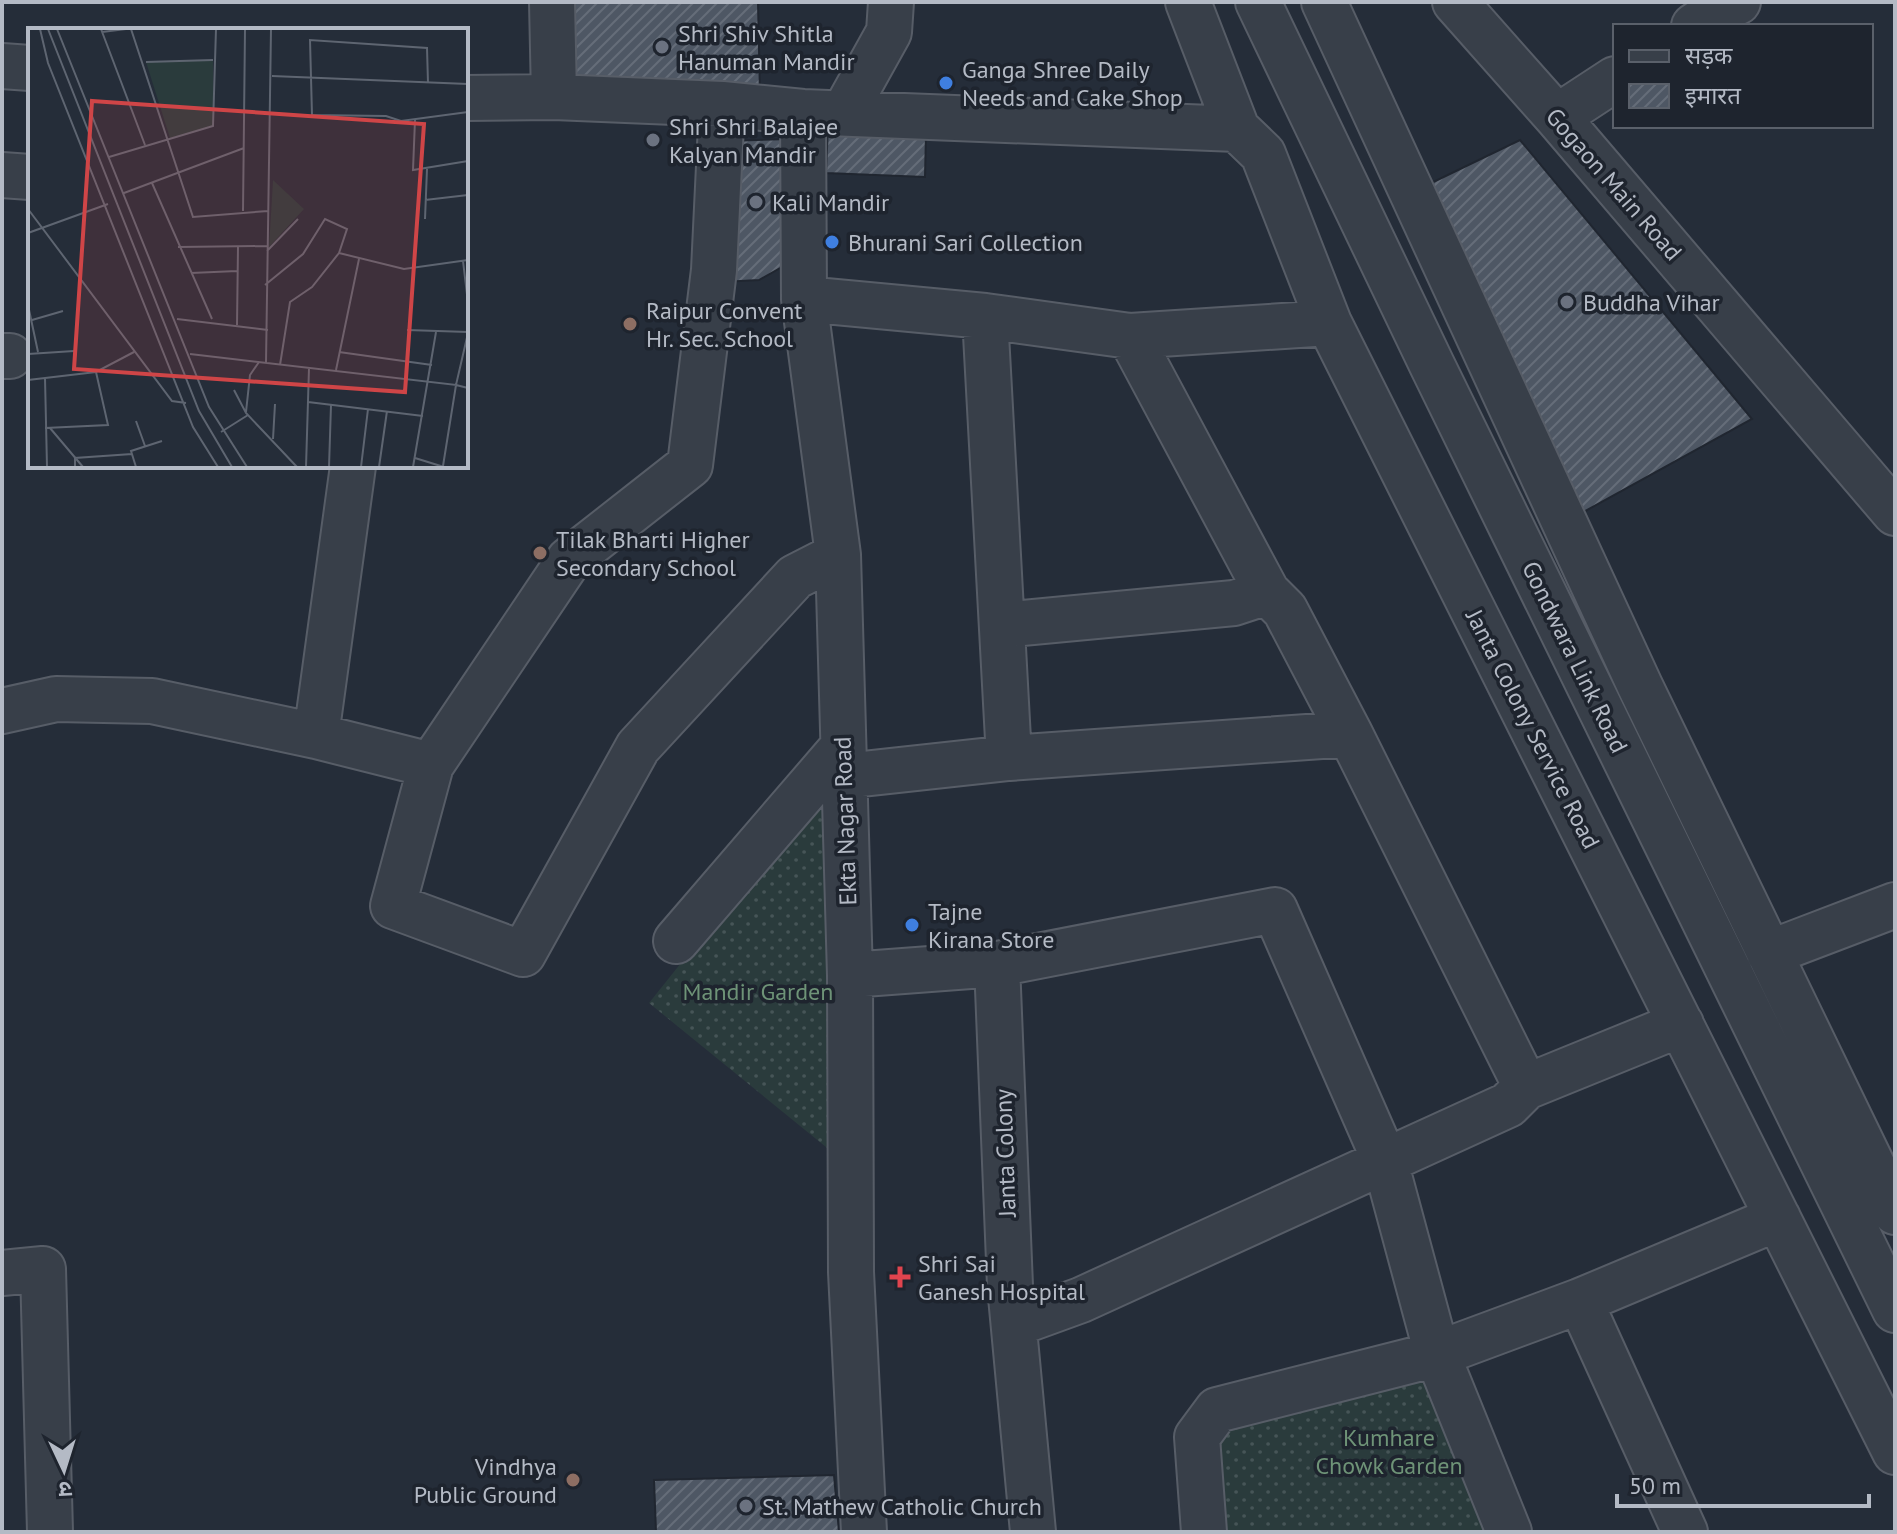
<svg xmlns="http://www.w3.org/2000/svg" width="1897" height="1534" font-family="'PT Sans','Noto Sans Devanagari',sans-serif">
<style>
.grass{fill:url(#grass-dots)}
.building{fill:url(#building-hatch);stroke:#202630;stroke-width:2}
.lines{fill:none;stroke-linecap:round;stroke-linejoin:round}
.minor-casing{stroke:#575d67;stroke-width:48}
.minor{stroke:#383f49;stroke-width:44}
.worship-dot{fill:#6b7280;stroke:#1e242e;stroke-width:3}
.shop-dot{fill:#3f7fe0;stroke:#1e242e;stroke-width:3}
.education-dot{fill:#8d6e63;stroke:#1e242e;stroke-width:3}
.health-dot{fill:#e0444e;stroke:#1e242e;stroke-width:3}
.labels{text-anchor:middle;dominant-baseline:central;stroke-width:7;stroke-linejoin:round;paint-order:stroke}
.poi-label{font-size:24px;fill:#b4bac5;stroke:#1e242e;text-anchor:start}
.street-label{font-size:24px;fill:#b4bac5;stroke:#1e242e}
.park-label{font-size:24px;fill:#6e9377;stroke:#1e242e}
.inset-road{fill:none;stroke:#5e6571;stroke-width:2}
.view{fill:#cf4547;fill-opacity:0.15;stroke:#cf4547;stroke-width:4}
.inset-edge{fill:none;stroke:#b4bac5;stroke-width:4}
</style>
<defs>
<pattern id="grass-dots" width="8" height="8" patternUnits="userSpaceOnUse" patternTransform="scale(2)"><rect width="8" height="8" fill="#2a3b3c"/><path d="M2 2h.1M6 6h.1" fill="none" stroke="#465557" stroke-width="1.8" stroke-linecap="round"/></pattern>
<pattern id="building-hatch" width="6" height="6" patternUnits="userSpaceOnUse" patternTransform="scale(2)"><rect width="6" height="6" fill="#4e5764"/><path d="M-1 1l2-2M0 6l6-6M5 7l2-2" fill="none" stroke="#656d79"/></pattern>
</defs>
<rect width="100%" height="100%" fill="#252d39"/>
<path class="grass" d="M 833,773 L 837,1156 L 649,1003 Z
M 1437,1354 L 1509,1532 L 1204,1532 L 1217,1410 Z"/>
<path class="building" d="M 563,2 L 758,2 L 760,95 L 569,91 Z
M 828,124 L 926,134 L 925,177 L 826,173 Z
M 789,139 L 789,263 L 759,280 L 722,282 L 726,141 Z
M 1520,140 L 1752,419 L 1578,515 L 1425,186 Z
M 834,1475 L 839,1532 L 656,1532 L 654,1480 Z"/>
<g class="lines">
<defs>
<path id="minor" d="M 552,2 L 554,97
M 1188,2 L 1237,129 L 1263,154 L 1329,323 L 1895,1452
M 1258,2 L 1432,365 L 1895,1310
M 1324,2 L 1640,686 L 1895,1212
M 1455,2 L 1557,117 L 1895,513
M 1694,26 L 1712,14 L 1738,2
M 2,66 L 30,68
M 466,98 L 554,97 L 722,104 L 803,112 L 1237,129
M 722,104 L 714,270 L 690,465 L 569,560 L 431,765 L 393,906 L 523,954 L 638,747 L 795,577 L 838,555
M 803,112 L 804,299 L 838,555 L 850,975 L 851,1272 L 864,1532
M 844,113 L 889,32 L 891,2
M 1557,117 L 1615,79
M 2,175 L 30,177
M 804,299 L 985,316 L 1130,336 L 1329,323
M 985,316 L 1009,758
M 1130,336 L 1267,592 L 1285,610 L 1350,734 L 1526,1087
M 2,356 L 10,356
M 1002,625 L 1234,603 L 1267,592
M 2,711 L 56,699 L 152,701 L 316,736 L 431,765
M 316,736 L 353,466
M 844,776 L 1009,758 L 1350,734
M 676,941 L 843,747
M 1769,953 L 1895,905
M 997,964 L 1010,1286 L 1033,1532
M 850,975 L 997,964 L 1275,910 L 1385,1161 L 1437,1354 L 1509,1532
M 2,1273 L 43,1269 L 50,1532
M 1580,1301 L 1685,1532
M 1015,1324 L 1081,1300 L 1508,1105 L 1526,1087 L 1681,1024
M 1204,1532 L 1197,1437 L 1217,1410 L 1437,1354 L 1580,1301 L 1778,1218"/>
</defs>
<use href="#minor" class="minor-casing"/>
<use href="#minor" class="minor"/>
</g>
<g class="worship-dot">
<circle cx="662" cy="47" r="8"/>
<circle cx="653" cy="140" r="8"/>
<circle cx="756" cy="202" r="8"/>
<circle cx="1567" cy="302" r="8"/>
<circle cx="746" cy="1506" r="8"/>
</g>
<g class="shop-dot">
<circle cx="946" cy="83" r="8"/>
<circle cx="832" cy="242" r="8"/>
<circle cx="912" cy="925" r="8"/>
</g>
<g class="education-dot">
<circle cx="630" cy="324" r="8"/>
<circle cx="540" cy="553" r="8"/>
<circle cx="573" cy="1480" r="8"/>
</g>
<path class="health-dot" d="M896 1265h8v8h8v8h-8v8h-8v-8h-8v-8h8z"/>
<g class="labels">
<g class="poi-label">
<text x="678" y="33">Shri Shiv Shitla<tspan x="678" dy="28">Hanuman Mandir</tspan></text>
<text x="962" y="69">Ganga Shree Daily<tspan x="962" dy="28">Needs and Cake Shop</tspan></text>
<text x="669" y="126">Shri Shri Balajee<tspan x="669" dy="28">Kalyan Mandir</tspan></text>
<text x="772" y="202">Kali Mandir</text>
<text x="848" y="242">Bhurani Sari Collection</text>
<text x="1583" y="302">Buddha Vihar</text>
<text x="646" y="310">Raipur Convent<tspan x="646" dy="28">Hr. Sec. School</tspan></text>
<text x="556" y="539">Tilak Bharti Higher<tspan x="556" dy="28">Secondary School</tspan></text>
<text x="928" y="911">Tajne<tspan x="928" dy="28">Kirana Store</tspan></text>
<text x="918" y="1263">Shri Sai<tspan x="918" dy="28">Ganesh Hospital</tspan></text>
<text x="557" y="1466" text-anchor="end">Vindhya<tspan x="557" dy="28">Public Ground</tspan></text>
<text x="762" y="1506">St. Mathew Catholic Church</text>
</g>
<g class="street-label">
<text transform="translate(1614 184) rotate(49)">Gogaon Main Road</text>
<text transform="translate(1575 657) rotate(64)">Gondwara Link Road</text>
<text transform="translate(1533 729) rotate(63)">Janta Colony Service Road</text>
<text transform="translate(845 821) rotate(-92)">Ekta Nagar Road</text>
<text transform="translate(1005 1153) rotate(-92)">Janta Colony</text>
</g>
<g class="park-label">
<text x="758" y="991">Mandir Garden</text>
<text x="1389" y="1437">Kumhare<tspan x="1389" dy="28">Chowk Garden</tspan></text>
</g>
</g>
<g transform="translate(28 28)">
<rect width="440" height="440" fill="#252d39"/>
<path d="M 185,32 L 185,98 L 142,110 L 118,34 ZM 245,152 L 276,181 L 241,219 Z" fill="#2a3b3c"/>
<path class="inset-road" d="M 12,1 L 20,35 L 165,399 L 190,439M 20,1 L 171,383 L 204,439M 29,1 L 181,379 L 219,439M 73,1 L 117,117M 103,1 L 165,189 L 240,183M 74,4 L 98,1M 118,34 L 185,32M 244,48 L 440,56M 400,55 L 399,20 L 282,12 L 284,87 L 358,88 L 373,93 L 440,84M 387,92 L 385,142 L 440,133M 81,129 L 185,98 L 188,1M 124,155 L 184,291M 96,165 L 216,120M 397,172 L 440,167M 0,181 L 144,373 L 158,375M 215,183 L 217,1M 397,191 L 399,141M 0,205 L 80,176M 150,219 L 239,218M 239,223 L 270,191M 311,225 L 376,241 L 440,232M 435,233 L 440,275M 163,245 L 209,243M 237,257 L 275,226 L 297,191 L 319,201 L 311,225 L 284,259 L 262,274 L 252,337M 0,277 L 10,324M 149,291 L 240,302M 4,292 L 35,283M 209,297 L 210,219M 379,302 L 440,304M 311,324 L 404,337M 0,326 L 46,323M 162,326 L 428,357 L 440,305M 238,335 L 243,1M 308,342 L 331,231M 17,350 L 19,439M 0,352 L 68,344 L 106,324M 206,362 L 218,385 L 269,439M 280,374 L 395,388M 218,384 L 222,347 L 231,334M 108,393 L 117,418M 17,400 L 80,397 L 68,344M 22,400 L 55,439M 193,404 L 220,387M 245,411 L 247,376M 387,430 L 416,439M 415,438 L 428,357 L 440,360M 47,439 L 47,430 L 104,426M 108,439 L 103,423 L 134,413M 278,439 L 281,340M 301,439 L 303,377M 333,439 L 340,381M 351,439 L 359,383M 385,439 L 408,304"/>
<path class="view" d="M 64,73 L 396,96 L 377,364 L 46,341 Z"/>
<rect width="440" height="440" class="inset-edge"/>
</g>
<rect width="1897" height="1534" fill="none" stroke="#b4bac5" stroke-width="8"/>
<rect x="1613" y="24" width="260" height="104" fill="#1e242e" stroke="#5a606a" stroke-width="2"/>
<rect x="1629" y="50" width="40" height="12" fill="#383f49" stroke="#5a606a" stroke-width="2"/>
<text x="1685" y="64" font-size="24" fill="#b4bac5">सड़क</text>
<rect x="1629" y="84" width="40" height="24" fill="url(#building-hatch)" stroke="#5a606a" stroke-width="2"/>
<text x="1685" y="104" font-size="24" fill="#b4bac5">इमारत</text>
<g transform="translate(64 1470) rotate(176)" stroke="#1e242e" stroke-width="6" paint-order="stroke">
<path d="M0-6L14 30L0 20L-14 30Z" fill="#b4bac5"/>
<text y="-12" font-size="22" font-weight="bold" text-anchor="middle" fill="#b4bac5">उ</text>
</g>
<path d="M1617 1494v12h252v-12" fill="none" stroke="#b4bac5" stroke-width="4"/>
<text x="1629" y="1494" font-size="24" fill="#b4bac5" stroke="#1e242e" stroke-width="6" paint-order="stroke">50 m</text>
</svg>
